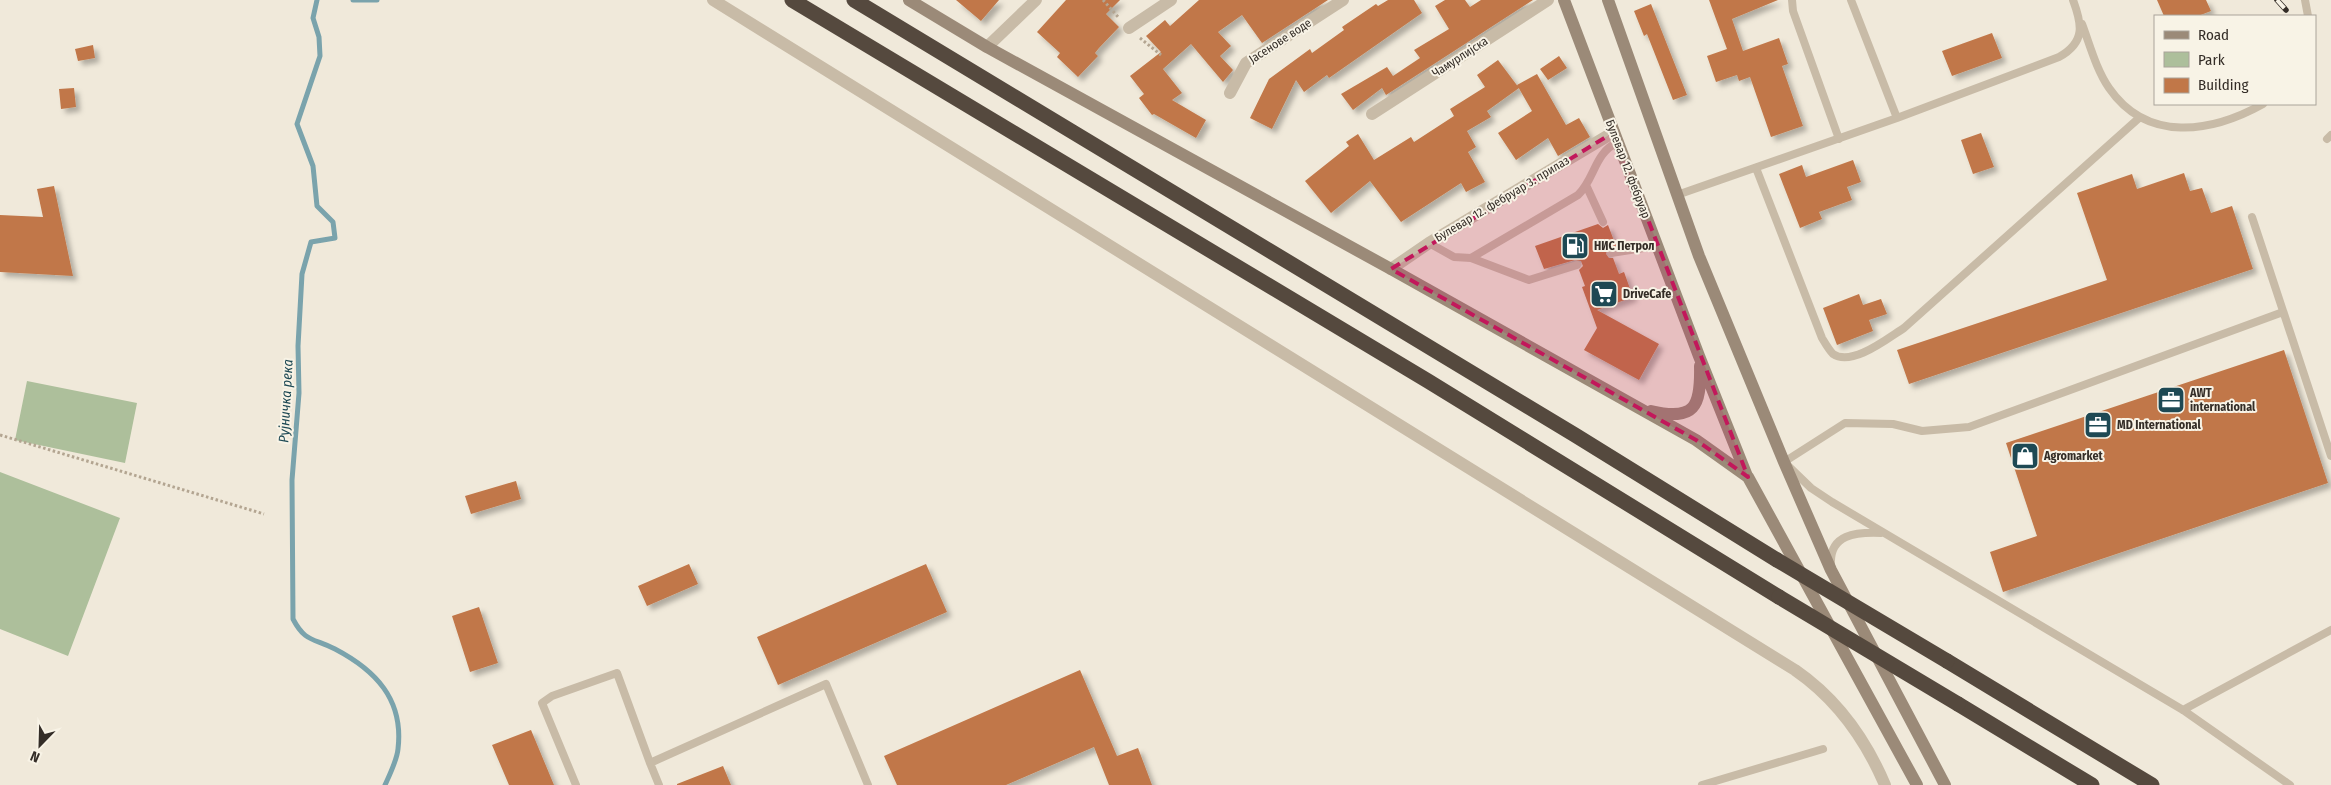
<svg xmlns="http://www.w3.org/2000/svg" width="2331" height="785" font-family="'Fira Sans Condensed',sans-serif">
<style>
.green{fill:#adbf9b}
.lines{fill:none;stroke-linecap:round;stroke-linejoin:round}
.stream{stroke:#7aa3ac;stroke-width:5}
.building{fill:#c17748;filter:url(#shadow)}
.path{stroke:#b3a591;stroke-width:3;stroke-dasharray:2.5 2.5;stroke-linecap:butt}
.service{stroke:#c8bba7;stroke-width:8}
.minor{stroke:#c8bba7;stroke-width:12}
.tertiary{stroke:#c8bba7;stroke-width:12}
.secondary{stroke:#9b8a78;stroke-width:12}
.motorway{stroke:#55493e;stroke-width:15}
.rail-casing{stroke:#342d27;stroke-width:5.5}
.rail{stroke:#f8f3e6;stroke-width:4;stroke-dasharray:11;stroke-linecap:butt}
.motorway-bridge{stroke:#55493e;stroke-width:15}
.marked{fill:#c2185b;fill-opacity:0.2;stroke:#c2185b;stroke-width:4;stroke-dasharray:10 6;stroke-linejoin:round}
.labels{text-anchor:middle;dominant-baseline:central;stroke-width:4;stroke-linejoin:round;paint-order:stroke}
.street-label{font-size:12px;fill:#342d27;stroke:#f8f3e6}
.poi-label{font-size:12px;font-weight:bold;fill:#342d27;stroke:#f8f3e6;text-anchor:start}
.water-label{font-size:14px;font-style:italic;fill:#1e4954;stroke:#f8f3e6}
</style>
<defs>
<filter id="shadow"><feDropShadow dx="4.5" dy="4.5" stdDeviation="2.5" flood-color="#0004"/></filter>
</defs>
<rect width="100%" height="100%" fill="#f0e9da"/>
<path class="green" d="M 27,381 L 137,403 L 125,463 L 15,440 Z
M 0,472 L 120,518 L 68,656 L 0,629 Z"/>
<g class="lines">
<path class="stream" d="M 317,0 L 313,18 L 319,37 L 320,56 L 297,124 L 313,166 L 317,206 L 333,222 L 335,238 L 311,242 L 302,274 L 298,346 L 299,393 L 292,480 L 293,619 C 305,642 313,638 335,649 C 375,670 404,699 398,749 C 397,760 390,774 385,785
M 353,0 L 377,0"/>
</g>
<path class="building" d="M 956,0 L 999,0 L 981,21 Z
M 1066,0 L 1120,0 L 1106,14 L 1119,27 L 1099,48 L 1095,53 L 1098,56 L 1078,77 L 1057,57 L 1060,53 L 1037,32 Z
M 1199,0 L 1328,0 L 1262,43 L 1242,15 L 1218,32 L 1231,46 L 1220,56 L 1233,70 L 1223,82 L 1191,44 L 1163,69 L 1182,93 L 1172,100 L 1206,120 L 1196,138 L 1154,114 L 1152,115 L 1139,98 L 1144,94 L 1130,76 L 1161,52 L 1146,36 L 1165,20 L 1170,26 Z
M 1388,0 L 1414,0 L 1422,13 L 1329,78 L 1327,75 L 1304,92 L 1296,80 L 1272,129 L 1250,118 L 1269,79 L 1310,49 L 1312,53 L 1344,30 L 1342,27 L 1376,4 L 1378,6 Z
M 1445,0 L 1465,0 L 1470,7 L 1481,0 L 1533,0 L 1386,95 L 1382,88 L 1353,110 L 1341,94 L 1387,67 L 1393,76 L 1420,58 L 1414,50 L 1449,29 L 1435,6 Z
M 1709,0 L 1778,0 L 1732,19 L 1743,51 L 1779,38 L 1788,64 L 1782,66 L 1803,126 L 1771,137 L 1750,77 L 1739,81 L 1737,75 L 1716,82 L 1707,56 L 1727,49 Z
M 2157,0 L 2206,0 L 2211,11 L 2198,16 L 2164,16 Z
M 1651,4 L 1687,95 L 1673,100 L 1647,34 L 1644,36 L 1634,11 Z
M 1992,33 L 2002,58 L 1952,76 L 1942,51 Z
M 93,45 L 95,58 L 78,61 L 75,49 Z
M 1559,56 L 1567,68 L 1548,80 L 1540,69 Z
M 1498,60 L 1519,88 L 1487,111 L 1491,117 L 1467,131 L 1476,147 L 1468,152 L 1485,182 L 1466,192 L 1461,183 L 1401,222 L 1370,181 L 1331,213 L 1305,181 L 1349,146 L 1346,142 L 1358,134 L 1374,160 L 1411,137 L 1414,142 L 1454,116 L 1450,109 L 1485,87 L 1477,75 Z
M 1537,74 L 1566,125 L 1579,118 L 1590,137 L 1558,156 L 1548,138 L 1516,160 L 1498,133 L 1532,111 L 1517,85 Z
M 74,88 L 76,107 L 61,109 L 59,89 Z
M 1981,133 L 1994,167 L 1973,174 L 1961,140 Z
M 1853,160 L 1861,182 L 1847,187 L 1852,200 L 1819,212 L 1822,219 L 1800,228 L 1779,174 L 1802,165 L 1806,177 Z
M 2184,173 L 2190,191 L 2202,188 L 2211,213 L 2232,206 L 2253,269 L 1909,384 L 1897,350 L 2107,280 L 2077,193 L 2132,174 L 2137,189 Z
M 54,186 L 73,276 L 0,272 L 0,215 L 43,217 L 37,189 Z
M 1598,224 L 1603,228 L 1608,225 L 1616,246 L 1607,249 L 1606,254 L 1609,258 L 1613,258 L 1619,274 L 1624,272 L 1633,297 L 1597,310 L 1659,344 L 1639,380 L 1584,350 L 1597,328 L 1582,287 L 1585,286 L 1579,270 L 1583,266 L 1581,261 L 1575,260 L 1544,269 L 1535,246 Z
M 1859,294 L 1863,305 L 1881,299 L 1887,314 L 1869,320 L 1873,331 L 1837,345 L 1823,308 Z
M 2284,350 L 2328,483 L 2003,592 L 1990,552 L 2037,536 L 2006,443 Z
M 516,481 L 521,499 L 471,514 L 465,496 Z
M 689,564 L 698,584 L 647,606 L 638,586 Z
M 926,564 L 947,612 L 778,685 L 757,637 Z
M 479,607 L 498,663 L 470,672 L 452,616 Z
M 1080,670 L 1117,756 L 1138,748 L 1152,785 L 1109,785 L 1094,747 L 1006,785 L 897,785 L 884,756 Z
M 531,730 L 554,785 L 509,785 L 492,745 Z
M 723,766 L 731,785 L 677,785 L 677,784 Z"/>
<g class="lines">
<path class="path" d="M 1103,0 L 1119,18
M 1140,38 L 1161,55
M 0,435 L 264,514"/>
<path class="service" d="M 1792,0 L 1793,11 L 1839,139
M 1851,0 L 1897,118
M 2305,0 L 2308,16
M 2082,24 C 2090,45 2096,69 2109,88 C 2147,143 2211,133 2263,104
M 2327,139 L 2331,135
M 1756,168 L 1822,338 C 1825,343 1829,350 1833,354 C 1852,367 1888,338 1904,328 L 2139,118
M 1586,185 L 1603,222
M 1677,195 L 1897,118 L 2059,57 C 2086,42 2082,24 2073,0
M 2252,217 L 2331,456
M 1429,243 L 1454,257 L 1471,258 L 1578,195 C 1595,179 1594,153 1618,142
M 1611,253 L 1657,246
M 1471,258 L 1529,280 L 1577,265
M 2283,312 L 1969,427 L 1922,431 L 1893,424 L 1845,423 L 1784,462 L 1811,488 L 1832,502 L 2183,710 L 2290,785
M 1831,565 C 1829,534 1856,532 1881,533
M 2183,710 L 2331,630
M 576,785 L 542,703 L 552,696 L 617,673 L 650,763
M 659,785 L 650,763 L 826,684 L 868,785
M 1702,785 L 1823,749"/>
<path class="minor" d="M 1129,28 L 1171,0
M 987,47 L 1036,0
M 1230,93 L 1246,63 L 1343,0
M 1372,114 L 1548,0
M 1391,269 L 1429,243 L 1614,132"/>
<path class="tertiary" d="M 713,0 L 1795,670 C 1837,699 1865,738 1885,785"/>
<path class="secondary" d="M 909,0 L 987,47 L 1391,269 L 1696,440 L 1748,477 L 1917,785
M 1564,0 L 1699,356 L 1747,476
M 1608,0 L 1699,256 L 1784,462 L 1831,570 L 1945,785
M 1651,411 C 1695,421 1701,407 1700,366"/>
<path class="motorway" d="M 792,0 L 1428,381 L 1779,597
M 854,0 L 1575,435 L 1777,560
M 1947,661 L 2152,785
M 1958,704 L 2092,785"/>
<defs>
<path id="rail" d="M 2277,0 L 2286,10"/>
</defs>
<use href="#rail" class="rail-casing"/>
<use href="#rail" class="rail"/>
<path class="motorway-bridge" d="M 1777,560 L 1947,661
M 1779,597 L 1958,704"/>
</g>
<path class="marked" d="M 1614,132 L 1748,477 L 1696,440 L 1391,269 Z"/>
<defs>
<symbol id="fuel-square" viewBox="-11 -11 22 22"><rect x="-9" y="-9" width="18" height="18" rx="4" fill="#1e4954" stroke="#f8f3e6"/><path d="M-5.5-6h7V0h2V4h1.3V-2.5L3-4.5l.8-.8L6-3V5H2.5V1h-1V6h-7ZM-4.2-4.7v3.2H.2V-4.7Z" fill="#fff"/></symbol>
<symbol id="supermarket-square" viewBox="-11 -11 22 22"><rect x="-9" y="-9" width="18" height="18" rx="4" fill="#1e4954" stroke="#f8f3e6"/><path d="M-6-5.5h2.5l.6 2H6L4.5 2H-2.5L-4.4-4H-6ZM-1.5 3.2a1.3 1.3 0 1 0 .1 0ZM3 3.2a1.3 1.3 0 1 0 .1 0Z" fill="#fff"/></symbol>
<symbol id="office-square" viewBox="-11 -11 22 22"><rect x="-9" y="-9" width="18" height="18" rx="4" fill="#1e4954" stroke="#f8f3e6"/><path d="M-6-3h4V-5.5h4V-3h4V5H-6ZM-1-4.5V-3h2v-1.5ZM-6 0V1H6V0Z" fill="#fff"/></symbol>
<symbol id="shop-square" viewBox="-11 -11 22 22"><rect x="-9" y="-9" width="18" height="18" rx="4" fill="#1e4954" stroke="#f8f3e6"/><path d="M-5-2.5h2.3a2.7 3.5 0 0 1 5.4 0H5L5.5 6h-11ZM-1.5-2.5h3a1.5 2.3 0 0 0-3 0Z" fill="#fff"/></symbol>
</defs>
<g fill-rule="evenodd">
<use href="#fuel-square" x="1559" y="230" width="32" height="32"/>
<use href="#supermarket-square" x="1588" y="278" width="32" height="32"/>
<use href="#office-square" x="2155" y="384" width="32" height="32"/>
<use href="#office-square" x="2082" y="409" width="32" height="32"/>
<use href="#shop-square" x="2009" y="440" width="32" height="32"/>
</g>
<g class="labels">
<g class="street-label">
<text transform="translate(1280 41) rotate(-33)">Јасенове воде</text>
<text transform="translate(1460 57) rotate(-33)">Чамурлијска</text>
<text transform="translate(1628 169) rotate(69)">Булевар 12. фебруар</text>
<text transform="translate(1502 199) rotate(-31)">Булевар 12. фебруар 3. прилаз</text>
</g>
<g class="poi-label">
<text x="1594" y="246">НИС Петрол</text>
<text x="1623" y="294">DriveCafe</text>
<text x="2190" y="393">AWT<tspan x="2190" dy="14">international</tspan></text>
<text x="2117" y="425">MD International</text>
<text x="2044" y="456">Agromarket</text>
</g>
<g class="water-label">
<text transform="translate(286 401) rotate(-87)">Рујничка река</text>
</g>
</g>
<rect x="2154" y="15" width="162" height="90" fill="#f8f3e6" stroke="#aaa49a"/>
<rect x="2164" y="31" width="25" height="8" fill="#9b8a78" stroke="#aaa49a"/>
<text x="2198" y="40" font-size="15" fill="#342d27">Road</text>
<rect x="2164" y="52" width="25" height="15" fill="#adbf9b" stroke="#aaa49a"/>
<text x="2198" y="65" font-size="15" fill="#342d27">Park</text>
<rect x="2164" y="78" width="25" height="15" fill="#c17748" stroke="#aaa49a"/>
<text x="2198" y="90" font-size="15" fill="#342d27">Building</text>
<g transform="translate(40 745) rotate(203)" stroke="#f8f3e6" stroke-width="4" paint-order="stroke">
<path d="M0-4L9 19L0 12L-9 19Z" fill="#342d27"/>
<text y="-8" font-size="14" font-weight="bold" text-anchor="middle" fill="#342d27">N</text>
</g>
</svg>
